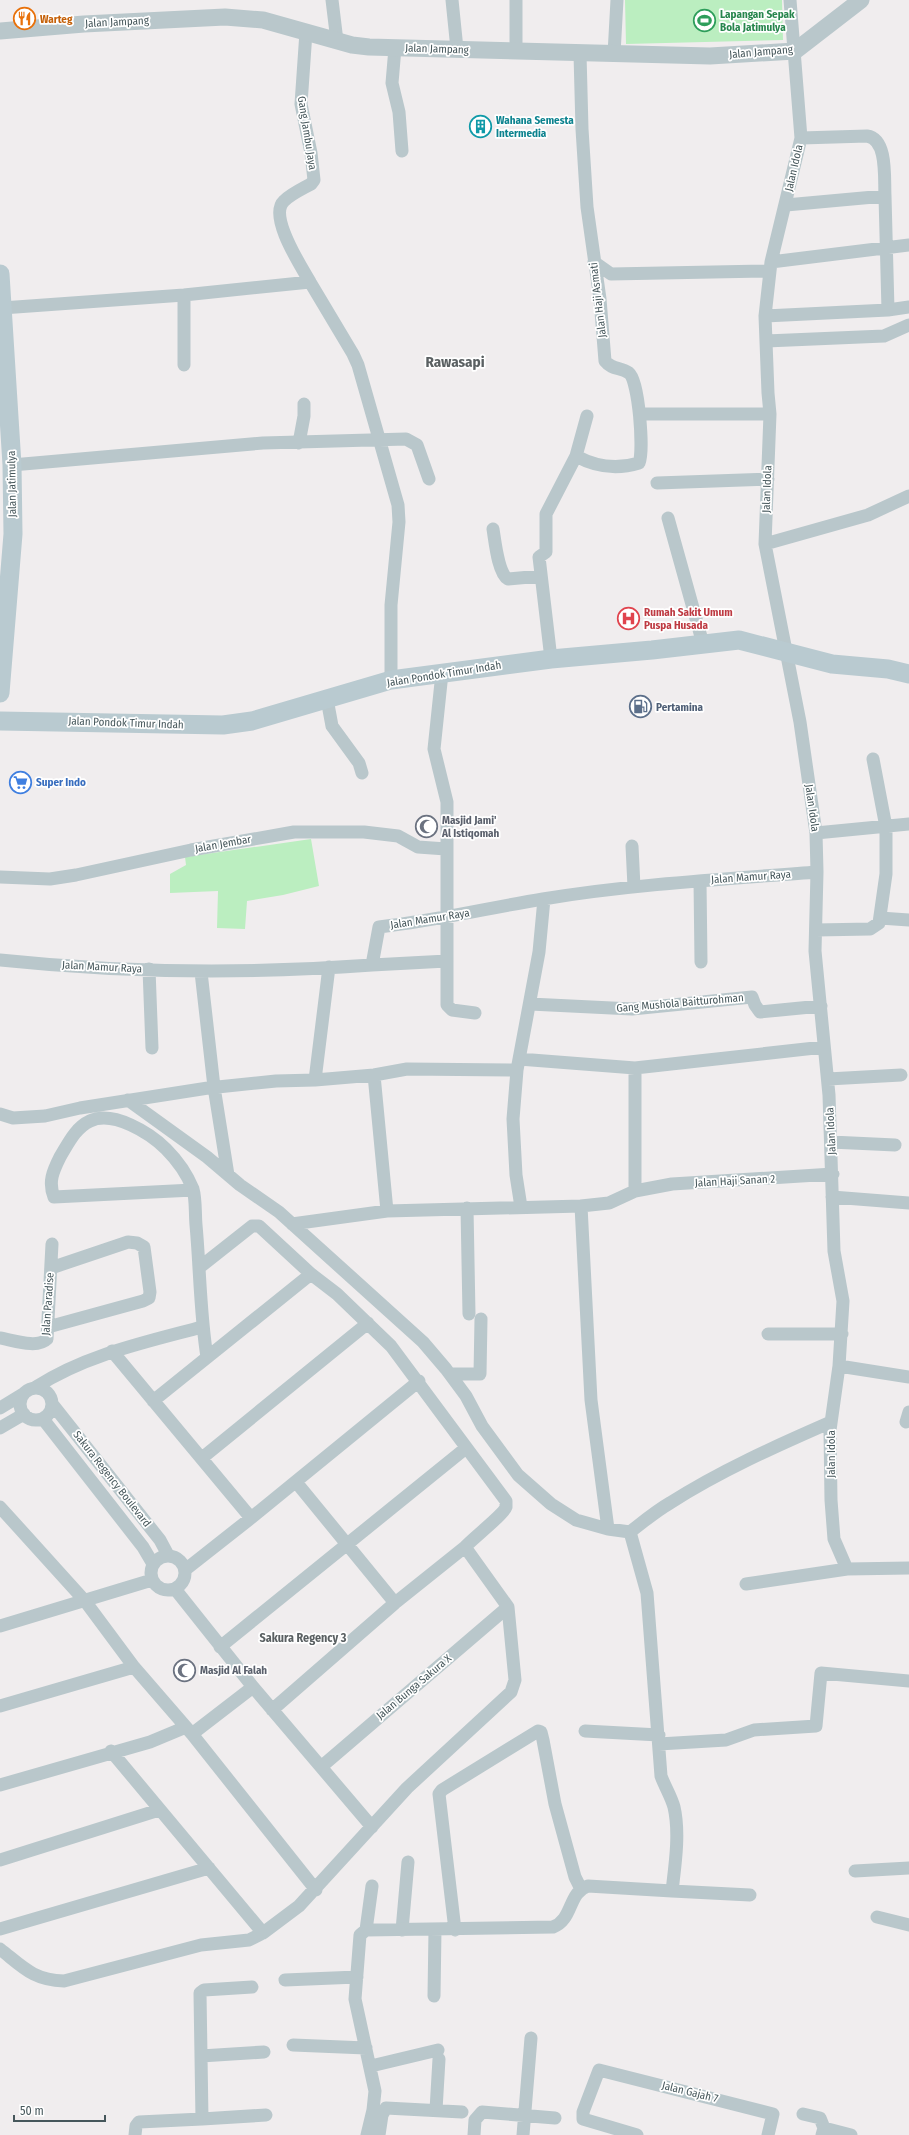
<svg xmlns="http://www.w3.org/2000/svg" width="909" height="2135" font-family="'Fira Sans Condensed',sans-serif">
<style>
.green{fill:#bbeec0}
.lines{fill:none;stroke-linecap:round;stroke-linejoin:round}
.minor{stroke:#b9c7cb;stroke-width:13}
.tertiary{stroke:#b9c7cb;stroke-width:17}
.secondary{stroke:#b9cad0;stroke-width:19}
.labels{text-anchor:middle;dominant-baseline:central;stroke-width:3.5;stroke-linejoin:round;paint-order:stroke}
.leisure-label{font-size:11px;font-weight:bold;fill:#27864d;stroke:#fff;text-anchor:start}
.food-label{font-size:11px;font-weight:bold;fill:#c56008;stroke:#fff;text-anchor:start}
.street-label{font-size:11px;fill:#46575b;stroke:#fff}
.culture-label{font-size:11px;font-weight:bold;fill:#0d838f;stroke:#fff;text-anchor:start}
.health-label{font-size:11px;font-weight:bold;fill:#be3a42;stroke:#fff;text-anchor:start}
.service-label{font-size:11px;font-weight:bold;fill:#4e5e75;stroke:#fff;text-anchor:start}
.shop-label{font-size:11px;font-weight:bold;fill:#366cbe;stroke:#fff;text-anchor:start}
.worship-label{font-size:11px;font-weight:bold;fill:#5b616d;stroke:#fff;text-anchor:start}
.neighbourhood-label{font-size:12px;font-weight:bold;fill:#5a6062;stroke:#fff}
.district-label{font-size:15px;font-weight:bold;fill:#5a6062;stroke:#fff}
</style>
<rect width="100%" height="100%" fill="#f0edee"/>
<path class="green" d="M 625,0 L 782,0 L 783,40 L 626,44 Z
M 311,839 L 319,886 L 283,895 L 247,901 L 245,929 L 217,928 L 218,891 L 170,893 L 170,874 L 186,865 L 185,857 Z"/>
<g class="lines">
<path class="minor" d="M 332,0 L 337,41
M 452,0 L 457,49
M 790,0 L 801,138 L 771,262 L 765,316 L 768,393 L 770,414 L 765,544 L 800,722 L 816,833 L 817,872 L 815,951 L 829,1095 L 834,1251 L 843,1301 L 839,1366 L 830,1430 L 831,1500 L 834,1539 L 847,1569
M 306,32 L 301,104 L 311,153 L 314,180 L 311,184 C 302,189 291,194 284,201 C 268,216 301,266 310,282
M 395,48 L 392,83 L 399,112 L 402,151
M 516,52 L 516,0
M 614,54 L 617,0
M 801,138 L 867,136 C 888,139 884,179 885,196
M 786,205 L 885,196 L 888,310 L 909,307
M 594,262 L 611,274 L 770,271
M 771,262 L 909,245
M 2,308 L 184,295 L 310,282 L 353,354 L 358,365 L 398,505 L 399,522 L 391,605 L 391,680
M 765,316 L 888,310
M 766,341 L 884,336 L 909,325
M 184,365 L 184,295
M 640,414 L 770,414
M 299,443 L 304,416 L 304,404
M 576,456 C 596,467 616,470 639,463 C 644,451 639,381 629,373 C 621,367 612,370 605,361 L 600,299 L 587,207 L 582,129 L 580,54
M 12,465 L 263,443 L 406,439 L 417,445 L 429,479
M 657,483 L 768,479
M 668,518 L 703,644
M 493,529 C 495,541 498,573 508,579 L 541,576
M 765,544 L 868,515 L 909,496
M 551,659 L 539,557 L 546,552 L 546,514 L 576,456 L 587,416
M 442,673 L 434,749 L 447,802 L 447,1005 L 452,1010 L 475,1013
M 327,699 L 332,726 L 359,763 L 362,773
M 816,833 L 909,824
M 632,846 L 634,887
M 0,877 L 50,879 L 76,875 L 191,850 L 294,832 L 364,832 L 398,836 L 418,847 L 446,849
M 700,881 L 701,962
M 880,918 L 909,920
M 816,930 L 870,929 L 879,923 L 886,874 L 886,827 L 873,759
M 0,960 C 123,973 249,974 372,965 L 379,927 C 435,921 488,908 543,899 C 634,884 726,879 817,872
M 372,965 L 447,961
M 149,969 L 152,1048
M 201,972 L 214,1087 L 228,1175
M 530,1004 L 632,1009 L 752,997 L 755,1005 L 760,1012 L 821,1006
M 519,1059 L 635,1068 L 824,1047
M 374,1075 L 387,1211
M 828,1079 L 901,1075
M 315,1080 L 329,967
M 128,1100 L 207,1157 L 240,1185 L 279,1212 L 423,1342 L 446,1369 L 466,1396 L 482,1426 L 518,1475 L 551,1504 L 576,1520 L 608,1529 L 630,1532 C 643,1522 656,1511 670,1503 C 720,1471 776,1446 831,1422
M 0,1114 L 13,1118 L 45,1116 L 80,1108 L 208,1088 L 276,1081 L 315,1080 L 374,1075 L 407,1069 L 517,1070
M 831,1142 L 895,1145
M 193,1190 L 54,1197 C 48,1182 53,1171 60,1157 C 68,1144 75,1128 90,1121 C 113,1110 150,1133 166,1149 C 177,1160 187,1174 193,1189 C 196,1199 195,1214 196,1225 C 200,1269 200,1314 207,1357
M 635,1191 L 635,1068
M 832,1197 L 909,1203
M 521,1207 L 516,1175 L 513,1119 L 517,1070 L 539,952 L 544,899
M 467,1208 L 469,1314
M 292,1224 L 387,1211 L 581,1206
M 48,1327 L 143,1301 L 149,1298 L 150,1292 L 144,1247 L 137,1243 L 128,1242 L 51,1268
M 768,1334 L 842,1334
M 0,1338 C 13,1340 37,1349 47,1339 L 52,1244
M 112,1351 L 251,1518 L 419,1381
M 839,1366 L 909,1377
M 450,1374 L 480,1374 L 481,1319
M 36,1387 C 85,1355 146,1342 202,1327
M20 1404a16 16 0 1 1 32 0a16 16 0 1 1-32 0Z
M 153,1401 L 311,1274
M 53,1405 L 160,1540 L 168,1555
M 0,1408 L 23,1394
M 43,1419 L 143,1547 L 153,1564
M 906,1422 L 909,1412
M 0,1428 L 24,1414
M 202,1458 L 368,1323
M 296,1482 L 395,1603
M 0,1507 L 85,1601 L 134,1667 L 192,1734 L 316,1890
M 608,1529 L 591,1400 L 581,1206 L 609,1203 L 635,1191 L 672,1184 L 833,1174
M151 1573a17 17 0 1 1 34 0a17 17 0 1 1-34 0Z
M 185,1570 L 251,1518
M 746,1584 L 847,1569 L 909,1568
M 175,1589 L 253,1687 L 372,1827
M 0,1626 L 152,1580
M 220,1647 L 466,1448
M 0,1706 L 134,1667
M 272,1710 L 395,1603 L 465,1547
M 585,1731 L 659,1735
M 192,1734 L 253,1687
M 659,1744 L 726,1740 L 754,1730 L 816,1726 L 821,1673 L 909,1681
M 111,1751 L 263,1933
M 321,1767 L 508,1607
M 0,1785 L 150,1742 L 186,1727
M 0,1860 L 159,1810
M 855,1871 L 909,1868
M 672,1891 L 750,1895
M 877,1917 L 909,1925
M 0,1929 L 209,1868
M 366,1930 L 372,1886
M 402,1930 L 408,1862
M 455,1930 L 439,1794 L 442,1790 L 538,1731 L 541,1732 L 543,1740 L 555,1804 L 575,1877 L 581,1889
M 0,1949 C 23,1967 33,1980 64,1981 L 201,1945 L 249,1940 L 263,1933 L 299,1906 L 407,1788 L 511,1692 L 515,1680 L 508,1607 L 465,1547 C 472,1539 504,1514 506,1507 C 506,1505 506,1503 506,1501 L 391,1346 L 337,1294 L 311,1274 L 259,1226 L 252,1226 L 200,1267
M 285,1980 L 357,1977
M 434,1996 L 435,1930
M 293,2045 L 366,2048
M 201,2056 L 264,2052
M 371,2066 L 438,2050
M 436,2110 L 439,2059
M 803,2114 L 820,2118 L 824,2128 L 822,2135
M 202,2119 L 266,2115
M 824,2128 L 851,2135
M 135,2135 L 136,2126 L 139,2122 L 202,2119 L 200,1993 L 204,1990 L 252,1987
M 367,2135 L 373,2110 L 375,2091 L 355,1999 L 360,1935 L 366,1930 L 553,1927 C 573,1920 568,1892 588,1886 L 672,1891 C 675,1865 680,1833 674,1807 C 671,1796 665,1787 661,1776 L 647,1593 L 630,1532
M 379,2135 L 382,2115 L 386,2108 L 462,2112
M 474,2135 L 475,2120 L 482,2112 L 555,2118
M 523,2135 L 531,2038
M 637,2135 L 583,2119 L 583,2112 L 599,2070 L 773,2114 L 768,2135"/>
<path class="tertiary" d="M 0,31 L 84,24 L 225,17 L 263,20 L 352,45 L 369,47 L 710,56 L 795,51 L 861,0"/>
<path class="secondary" d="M 0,274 L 12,465 L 13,534 L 0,693
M 0,721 L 223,725 L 252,721 L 391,680 L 551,659 L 652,650 L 739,640 L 832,664 L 888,669 L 909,674"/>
</g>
<defs>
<symbol id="restaurant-ring" viewBox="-11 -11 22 22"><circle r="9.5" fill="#fff" stroke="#e8710a" stroke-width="1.5"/><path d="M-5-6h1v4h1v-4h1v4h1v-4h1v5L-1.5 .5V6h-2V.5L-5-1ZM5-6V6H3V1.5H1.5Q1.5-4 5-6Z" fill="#e8710a"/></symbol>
<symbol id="stadium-ring" viewBox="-11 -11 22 22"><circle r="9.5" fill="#fff" stroke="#2e9e5b" stroke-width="1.5"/><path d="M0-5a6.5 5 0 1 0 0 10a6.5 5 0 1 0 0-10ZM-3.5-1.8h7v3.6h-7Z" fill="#2e9e5b"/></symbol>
<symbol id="building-ring" viewBox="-11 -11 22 22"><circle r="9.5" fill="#fff" stroke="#0f9aa8" stroke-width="1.5"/><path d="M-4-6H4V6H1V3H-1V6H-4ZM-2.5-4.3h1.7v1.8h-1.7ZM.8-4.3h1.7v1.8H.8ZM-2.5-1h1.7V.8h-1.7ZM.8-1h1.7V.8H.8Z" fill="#0f9aa8"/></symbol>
<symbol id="hospital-ring" viewBox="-11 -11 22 22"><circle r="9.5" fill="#fff" stroke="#e0444e" stroke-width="1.5"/><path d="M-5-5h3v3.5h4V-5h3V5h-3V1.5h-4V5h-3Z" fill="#e0444e"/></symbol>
<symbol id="fuel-ring" viewBox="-11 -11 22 22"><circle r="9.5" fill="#fff" stroke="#5c6f8a" stroke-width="1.5"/><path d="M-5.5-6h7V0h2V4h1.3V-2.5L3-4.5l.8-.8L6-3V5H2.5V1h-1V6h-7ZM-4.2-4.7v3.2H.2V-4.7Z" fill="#5c6f8a"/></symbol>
<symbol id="supermarket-ring" viewBox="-11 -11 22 22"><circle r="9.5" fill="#fff" stroke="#3f7fe0" stroke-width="1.5"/><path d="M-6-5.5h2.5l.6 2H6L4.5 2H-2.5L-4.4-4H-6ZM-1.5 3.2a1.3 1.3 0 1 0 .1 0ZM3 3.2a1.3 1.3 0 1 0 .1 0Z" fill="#3f7fe0"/></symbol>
<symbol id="mosque-ring" viewBox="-11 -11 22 22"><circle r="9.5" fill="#fff" stroke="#6b7280" stroke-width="1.5"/><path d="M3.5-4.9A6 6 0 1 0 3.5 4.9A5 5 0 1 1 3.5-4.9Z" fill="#6b7280"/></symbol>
</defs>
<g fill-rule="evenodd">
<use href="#restaurant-ring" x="12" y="6" width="25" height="25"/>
<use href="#stadium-ring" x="692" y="8" width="25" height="25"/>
<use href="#building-ring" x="468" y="114" width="25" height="25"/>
<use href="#hospital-ring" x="616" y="606" width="25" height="25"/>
<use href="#fuel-ring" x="628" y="694" width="25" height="25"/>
<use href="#supermarket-ring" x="8" y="770" width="25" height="25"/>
<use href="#mosque-ring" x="414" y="814" width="25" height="25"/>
<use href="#mosque-ring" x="172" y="1658" width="25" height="25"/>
</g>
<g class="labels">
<g class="leisure-label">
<text x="720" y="14">Lapangan Sepak<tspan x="720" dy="13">Bola Jatimulya</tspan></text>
</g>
<g class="food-label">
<text x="40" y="19">Warteg</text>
</g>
<g class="street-label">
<text transform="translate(117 22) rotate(-3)">Jalan Jampang</text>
<text transform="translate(437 49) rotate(2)">Jalan Jampang</text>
<text transform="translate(761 52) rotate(-5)">Jalan Jampang</text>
<text transform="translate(307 133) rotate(81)">Gang Jambu Jaya</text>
<text transform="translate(794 168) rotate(-77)">Jalan Idola</text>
<text transform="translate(598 300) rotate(-97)">Jalan Haji Asmati</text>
<text transform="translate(12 484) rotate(-91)">Jalan Jatimulya</text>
<text transform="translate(767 489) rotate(-88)">Jalan Idola</text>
<text transform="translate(444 674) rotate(-9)">Jalan Pondok Timur Indah</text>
<text transform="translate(126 723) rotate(2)">Jalan Pondok Timur Indah</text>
<text transform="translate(812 808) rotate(82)">Jalan Idola</text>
<text transform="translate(223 844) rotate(-10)">Jalan Jembar</text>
<text transform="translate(751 877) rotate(-4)">Jalan Mamur Raya</text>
<text transform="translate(430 919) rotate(-9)">Jalan Mamur Raya</text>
<text transform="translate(102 967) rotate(3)">Jalan Mamur Raya</text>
<text transform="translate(680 1003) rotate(-5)">Gang Mushola Baitturohman</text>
<text transform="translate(831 1131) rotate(-93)">Jalan Idola</text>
<text transform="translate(735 1181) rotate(-3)">Jalan Haji Sanan 2</text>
<text transform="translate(48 1304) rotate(-86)">Jalan Paradise</text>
<text transform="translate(831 1454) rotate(-90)">Jalan Idola</text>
<text transform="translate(112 1479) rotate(52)">Sakura Regency Boulevard</text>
<text transform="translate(414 1687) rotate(-40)">Jalan Bunga Sakura X</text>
<text transform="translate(690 2092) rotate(14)">Jalan Gajah 7</text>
</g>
<g class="culture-label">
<text x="496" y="120">Wahana Semesta<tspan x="496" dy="13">Intermedia</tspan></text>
</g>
<g class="health-label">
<text x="644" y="612">Rumah Sakit Umum<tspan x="644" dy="13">Puspa Husada</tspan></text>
</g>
<g class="service-label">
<text x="656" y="707">Pertamina</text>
</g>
<g class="shop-label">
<text x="36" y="782">Super Indo</text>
</g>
<g class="worship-label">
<text x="442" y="820">Masjid Jami'<tspan x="442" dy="13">Al Istiqomah</tspan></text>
<text x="200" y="1670">Masjid Al Falah</text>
</g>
<g class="neighbourhood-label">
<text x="303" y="1638">Sakura Regency 3</text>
</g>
<g class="district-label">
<text x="455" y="362">Rawasapi</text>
</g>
</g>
<path d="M14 2115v6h91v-6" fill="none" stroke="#46575b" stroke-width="2"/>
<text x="20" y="2115" font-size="12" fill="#46575b" stroke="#ffffff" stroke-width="3" paint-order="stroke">50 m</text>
</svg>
